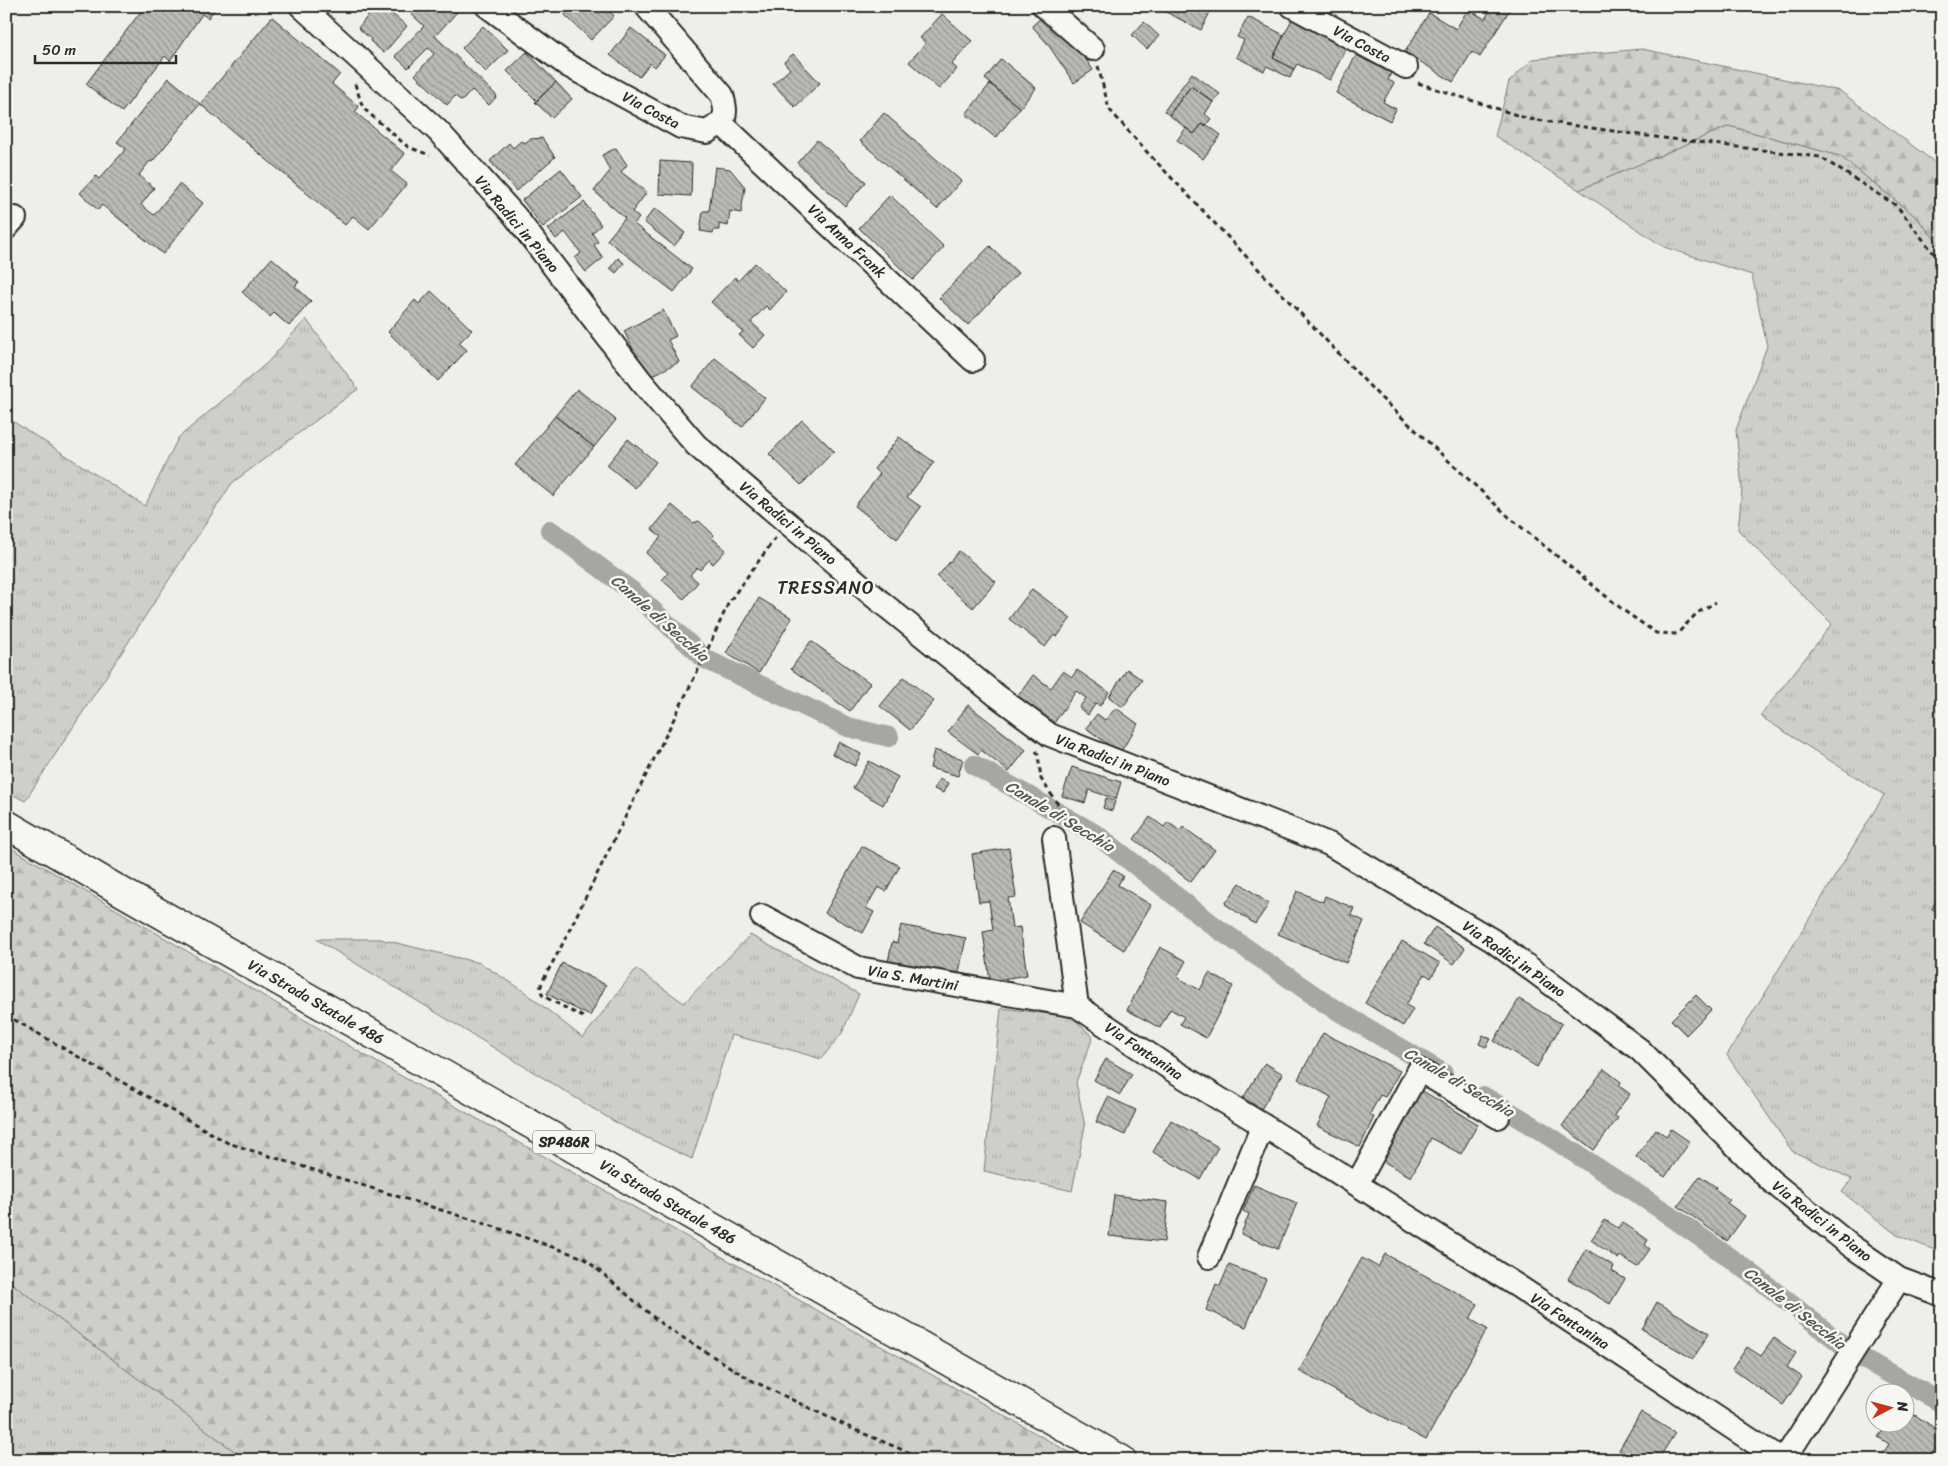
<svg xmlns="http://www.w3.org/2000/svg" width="1948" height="1466" font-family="Sriracha,sans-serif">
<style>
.grass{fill:url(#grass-tufts);stroke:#7c7c7a}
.forest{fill:url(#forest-firs);stroke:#7c7c7a}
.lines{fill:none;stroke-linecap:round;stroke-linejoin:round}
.canal{stroke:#a6a6a3;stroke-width:20}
.building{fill:url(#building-back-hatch);stroke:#2b2b2b}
.minor-casing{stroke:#2b2b2b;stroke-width:26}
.major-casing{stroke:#2b2b2b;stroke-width:31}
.path{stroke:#2b2b2b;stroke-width:3;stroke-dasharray:5 4;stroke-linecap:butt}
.minor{stroke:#f6f6f2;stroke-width:22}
.major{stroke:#f6f6f2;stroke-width:28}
.labels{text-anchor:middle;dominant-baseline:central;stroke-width:5;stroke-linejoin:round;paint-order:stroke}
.shield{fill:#f6f6f2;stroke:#686867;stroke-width:1}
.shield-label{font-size:14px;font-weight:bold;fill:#2b2b2b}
.street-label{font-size:15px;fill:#2b2b2b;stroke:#f6f6f2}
.water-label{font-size:16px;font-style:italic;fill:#565655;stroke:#f6f6f2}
.quarter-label{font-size:18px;letter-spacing:1px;fill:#2b2b2b;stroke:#f6f6f2}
</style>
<defs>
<pattern id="grass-tufts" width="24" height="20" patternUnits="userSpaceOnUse" patternTransform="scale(1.25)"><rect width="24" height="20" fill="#cececa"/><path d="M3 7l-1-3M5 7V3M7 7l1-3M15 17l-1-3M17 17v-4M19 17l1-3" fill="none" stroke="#b1b1ae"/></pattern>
<pattern id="forest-firs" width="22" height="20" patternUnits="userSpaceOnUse" patternTransform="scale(1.25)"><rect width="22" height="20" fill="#cececa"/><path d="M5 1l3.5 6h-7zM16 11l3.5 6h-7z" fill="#b1b1ae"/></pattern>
<pattern id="building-back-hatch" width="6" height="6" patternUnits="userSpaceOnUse" patternTransform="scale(1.25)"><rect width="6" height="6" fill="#babab7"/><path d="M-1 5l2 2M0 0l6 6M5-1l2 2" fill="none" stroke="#979795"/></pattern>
</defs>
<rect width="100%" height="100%" fill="#eeeeea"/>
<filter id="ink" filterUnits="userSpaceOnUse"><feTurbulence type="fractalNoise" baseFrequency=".02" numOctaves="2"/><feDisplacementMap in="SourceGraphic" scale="10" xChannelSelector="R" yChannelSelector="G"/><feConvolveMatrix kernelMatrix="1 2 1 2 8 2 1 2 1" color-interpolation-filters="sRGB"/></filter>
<g filter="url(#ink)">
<path class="grass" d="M 1729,126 L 1840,156 L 1915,216 L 1942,247 L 1942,1253 L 1897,1235 L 1842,1192 L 1852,1179 L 1792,1151 L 1727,1055 L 1884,795 L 1760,716 L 1832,624 L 1738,530 L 1742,489 L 1736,430 L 1767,346 L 1752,275 L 1664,247 L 1579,190 Z
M 306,319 L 358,389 L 232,483 L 25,801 L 6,791 L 6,417 L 145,506 L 178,438 L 267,363 Z
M 750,935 L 859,994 L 842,1033 L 821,1059 L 791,1050 L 731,1035 L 692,1159 L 620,1125 L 316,939 L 380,939 L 480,963 L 521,989 L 583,1038 L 636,969 L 684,1003 Z
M 1001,1008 L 1072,1017 L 1093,1037 L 1076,1082 L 1085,1126 L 1072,1191 L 984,1171 Z
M 6,1279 L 246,1460 L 6,1460 Z"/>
<path class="forest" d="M 1642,49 L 1840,91 L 1942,168 L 1942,247 L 1915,216 L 1840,156 L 1729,126 L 1579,190 L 1495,136 L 1509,82 L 1533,59 Z
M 6,845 L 380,1064 L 1083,1460 L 246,1460 L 6,1279 Z"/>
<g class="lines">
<path class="canal" d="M 550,530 L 633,592 L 705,659 L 848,727 L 889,737
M 974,765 L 1097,835 L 1214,926 L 1328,1005 L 1443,1073
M 1483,1096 L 1535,1127 L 1662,1210 L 1751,1273 L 1853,1353 L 1942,1403"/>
</g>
<path class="building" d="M 145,6 L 217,6 L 208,18 L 202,14 L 170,61 L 165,56 L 122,112 L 86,84 Z
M 376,6 L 393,6 L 396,9 L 392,14 L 407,26 L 384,53 L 370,41 L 371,39 L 358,28 Z
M 403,6 L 453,6 L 458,11 L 435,36 L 497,96 L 489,105 L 472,90 L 462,101 L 455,96 L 447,105 L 415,75 L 434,54 L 428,48 L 408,68 L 395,56 L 424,26 Z
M 574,6 L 604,6 L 614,16 L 591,40 L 565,15 Z
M 1164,6 L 1213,6 L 1201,30 L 1162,10 Z
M 1484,6 L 1512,6 L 1480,57 L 1472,52 L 1453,82 L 1405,52 L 1429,13 L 1456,29 L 1468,9 L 1485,19 L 1490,10 Z
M 942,14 L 972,41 L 952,64 L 957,69 L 939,89 L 909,62 L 926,43 L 920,38 Z
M 1044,15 L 1070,35 L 1093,70 L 1074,83 L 1047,43 L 1032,26 Z
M 272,17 L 340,74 L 332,84 L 359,107 L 355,112 L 405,154 L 391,171 L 407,184 L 369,229 L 353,216 L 345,225 L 200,104 Z
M 1248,17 L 1284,35 L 1273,58 L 1294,69 L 1290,78 L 1267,66 L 1264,71 L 1236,57 L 1244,40 L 1237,37 Z
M 1292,19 L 1347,46 L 1330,80 L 1297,64 L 1294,69 L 1273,58 Z
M 1144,22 L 1159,36 L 1147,49 L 1132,35 Z
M 483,26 L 508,50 L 486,72 L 462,48 Z
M 631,28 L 665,55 L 655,67 L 650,63 L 639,77 L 610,55 Z
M 527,52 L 556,82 L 537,101 L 507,71 Z
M 793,54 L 820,83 L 795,107 L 773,84 L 790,69 L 784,62 Z
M 1356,55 L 1391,73 L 1388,80 L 1394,83 L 1383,102 L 1396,109 L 1390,121 L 1336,93 Z
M 1001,59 L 1036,88 L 1020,108 L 985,79 Z
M 1192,73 L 1220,94 L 1213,102 L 1191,86 L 1169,115 L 1164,111 Z
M 169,78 L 200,104 L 152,162 L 150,161 L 139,175 L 154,188 L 141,205 L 154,215 L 179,184 L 203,203 L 163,254 L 102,205 L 98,210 L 80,193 L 96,176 L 99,179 L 126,149 L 117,142 Z
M 556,82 L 572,99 L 552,118 L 535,102 Z
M 990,84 L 1020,108 L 996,138 L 966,114 Z
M 1191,86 L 1213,102 L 1205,114 L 1211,119 L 1205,126 L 1202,124 L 1194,134 L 1169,115 Z
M 884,113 L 961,181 L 937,209 L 860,141 Z
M 1202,124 L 1205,126 L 1206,124 L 1221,135 L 1203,159 L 1177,140 L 1186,128 L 1194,134 Z
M 542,138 L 555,157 L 516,191 L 490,161 L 509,143 L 513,148 L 521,141 L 524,143 L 531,139 Z
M 817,140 L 866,182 L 845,206 L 797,163 Z
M 616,148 L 627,165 L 621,172 L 647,192 L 632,212 L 639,218 L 634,224 L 692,269 L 674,292 L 607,240 L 625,218 L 594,191 L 610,171 L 602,155 Z
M 660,161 L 692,163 L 691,196 L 659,194 Z
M 715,167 L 730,169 L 745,187 L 741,213 L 730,211 L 728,226 L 719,224 L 719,230 L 714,230 L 713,233 L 700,231 L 703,211 L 709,211 Z
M 561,169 L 582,197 L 543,227 L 522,200 Z
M 890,195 L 944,247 L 913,280 L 859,228 Z
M 584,202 L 601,225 L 592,233 L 598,242 L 594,245 L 603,258 L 586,272 L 575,258 L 581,253 L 565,232 L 556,239 L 548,229 Z
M 655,208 L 685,233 L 674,246 L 644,222 Z
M 990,246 L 1018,273 L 968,325 L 939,298 Z
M 272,258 L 299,282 L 295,286 L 311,301 L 289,326 L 274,313 L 270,317 L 242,292 Z
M 618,258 L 624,263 L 616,273 L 610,268 Z
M 755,263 L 786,292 L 770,310 L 766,306 L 751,322 L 765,335 L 753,348 L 739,335 L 743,332 L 711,302 L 735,277 L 738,281 Z
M 431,291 L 472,330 L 459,343 L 467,350 L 438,381 L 388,332 L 415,300 L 419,304 Z
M 663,310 L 676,336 L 668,340 L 679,362 L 647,378 L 624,331 Z
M 715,358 L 765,398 L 742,427 L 692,387 Z
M 577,389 L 616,420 L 594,447 L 555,416 Z
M 555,416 L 594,447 L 553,496 L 515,465 Z
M 802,420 L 834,451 L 801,485 L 769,454 Z
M 899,437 L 934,462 L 907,497 L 921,507 L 897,539 L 855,506 L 880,474 L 874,469 Z
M 628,439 L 656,462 L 635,488 L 607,465 Z
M 672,505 L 693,523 L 699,521 L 714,535 L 712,538 L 726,550 L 713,564 L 709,560 L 700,570 L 697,567 L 690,575 L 698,582 L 684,599 L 662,580 L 668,573 L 646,553 L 661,537 L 652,529 Z
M 959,551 L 996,582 L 973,608 L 937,577 Z
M 1032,589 L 1071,618 L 1057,637 L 1054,635 L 1045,647 L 1009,619 Z
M 759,598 L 792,618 L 759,673 L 726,653 Z
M 811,641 L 870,683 L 850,711 L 791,669 Z
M 1127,669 L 1142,680 L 1123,707 L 1109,697 Z
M 1077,670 L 1109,692 L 1100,706 L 1096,703 L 1088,715 L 1079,708 L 1086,698 L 1076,691 L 1050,729 L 1013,703 L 1033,675 L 1051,688 L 1063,671 L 1072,677 Z
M 904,677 L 934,701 L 910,730 L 880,706 Z
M 968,705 L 1026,750 L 1009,772 L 981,750 L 978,754 L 948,732 Z
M 1116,708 L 1138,724 L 1120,753 L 1086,728 L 1097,714 L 1105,720 Z
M 839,742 L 861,754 L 855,766 L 832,754 Z
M 934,750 L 963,759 L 958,776 L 930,768 Z
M 869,761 L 898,777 L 883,805 L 853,788 Z
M 1072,767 L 1121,782 L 1116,799 L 1089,790 L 1085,803 L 1062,796 Z
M 939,779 L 948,783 L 943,793 L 934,789 Z
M 1106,798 L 1115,801 L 1112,811 L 1103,808 Z
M 1150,817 L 1164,827 L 1168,822 L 1180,831 L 1183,827 L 1215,850 L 1191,882 L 1134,839 Z
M 862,846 L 900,866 L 886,891 L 878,887 L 866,908 L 874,912 L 863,933 L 825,913 Z
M 1009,848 L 1016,897 L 1008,898 L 1012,928 L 1020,927 L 1027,975 L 990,981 L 983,932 L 993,930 L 989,901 L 979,902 L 972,854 Z
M 1113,870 L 1123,876 L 1118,885 L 1151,905 L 1124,950 L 1080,923 Z
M 1240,883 L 1269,904 L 1255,924 L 1225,904 Z
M 1297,891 L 1323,902 L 1325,896 L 1354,908 L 1351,915 L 1364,921 L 1346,963 L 1278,934 Z
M 1940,891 L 1942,891 L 1942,913 L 1932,909 Z
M 901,925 L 966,938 L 958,977 L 888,962 L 892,942 L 897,943 Z
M 1435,927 L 1465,948 L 1454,964 L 1424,944 Z
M 1402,941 L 1440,963 L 1431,978 L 1425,974 L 1406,1005 L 1413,1009 L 1403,1026 L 1365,1003 Z
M 1160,947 L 1186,961 L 1177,977 L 1200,990 L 1209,973 L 1233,986 L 1206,1038 L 1180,1024 L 1184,1017 L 1170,1009 L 1160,1028 L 1127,1010 Z
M 562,963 L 606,985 L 590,1016 L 547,994 Z
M 1696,995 L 1711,1010 L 1686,1035 L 1671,1020 Z
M 1519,999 L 1562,1024 L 1537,1067 L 1494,1041 Z
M 1323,1033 L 1400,1071 L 1385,1097 L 1380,1095 L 1370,1114 L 1374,1117 L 1360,1147 L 1317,1126 L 1331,1097 L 1298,1079 Z
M 1483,1035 L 1491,1039 L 1486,1047 L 1479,1044 Z
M 1106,1059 L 1132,1074 L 1120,1095 L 1094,1080 Z
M 1265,1063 L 1283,1074 L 1261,1109 L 1243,1098 Z
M 1604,1069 L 1621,1082 L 1619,1086 L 1630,1094 L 1614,1115 L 1618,1118 L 1594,1150 L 1562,1126 Z
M 1421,1090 L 1478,1124 L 1461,1154 L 1431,1138 L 1411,1177 L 1379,1159 Z
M 1108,1097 L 1136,1110 L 1125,1135 L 1096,1122 Z
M 1171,1120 L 1218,1147 L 1200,1179 L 1153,1152 Z
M 1656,1129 L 1666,1136 L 1671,1129 L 1690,1142 L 1665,1177 L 1636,1157 Z
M 1700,1176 L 1716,1187 L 1715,1189 L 1730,1200 L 1727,1203 L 1745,1216 L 1727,1241 L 1678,1206 Z
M 1254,1185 L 1297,1203 L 1278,1249 L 1241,1234 L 1249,1214 L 1243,1211 Z
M 1114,1195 L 1168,1202 L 1164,1242 L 1109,1236 Z
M 1605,1220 L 1618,1228 L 1622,1222 L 1648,1240 L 1645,1245 L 1650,1249 L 1637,1267 L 1620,1256 L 1618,1259 L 1591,1240 Z
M 1586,1249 L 1614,1266 L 1612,1271 L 1625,1279 L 1610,1304 L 1568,1279 Z
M 1385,1254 L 1478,1304 L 1470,1319 L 1487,1329 L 1426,1440 L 1299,1371 L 1362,1258 L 1378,1267 Z
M 1229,1265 L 1266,1279 L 1246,1327 L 1206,1310 L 1216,1284 L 1220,1286 Z
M 1657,1302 L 1709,1333 L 1693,1359 L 1642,1329 Z
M 1774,1338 L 1796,1353 L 1787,1367 L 1802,1377 L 1783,1405 L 1732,1369 L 1747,1347 L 1761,1356 Z
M 1906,1409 L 1942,1433 L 1942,1439 L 1928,1460 L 1879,1460 L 1889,1444 L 1878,1437 L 1888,1424 L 1906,1424 Z
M 1641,1412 L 1675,1433 L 1658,1460 L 1633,1460 L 1619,1450 Z"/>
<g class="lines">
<defs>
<path id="minor" d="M 301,6 L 438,131 L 515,216 L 641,381 L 696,445 L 876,598 L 996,695 L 1050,735 L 1329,844 L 1492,940 L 1640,1050 L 1770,1180 L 1851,1246 L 1899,1279 L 1942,1295
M 487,6 L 567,65 L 681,127 L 707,132 C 726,120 728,117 722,95 L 646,6
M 1044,6 L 1093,49
M 1292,6 L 1406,67
M 721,123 L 973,360
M 6,228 L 15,218
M 1054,838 L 1077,1006
M 762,916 L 858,968 L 1077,1006 L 1174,1071 L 1269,1129 L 1519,1287 L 1781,1460
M 1357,1184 L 1419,1070 L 1498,1117
M 1209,1257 L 1263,1125
M 1784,1460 L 1899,1279"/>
<path id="major" d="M 6,824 L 124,893 L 1122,1460"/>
</defs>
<use href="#minor" class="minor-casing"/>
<use href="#major" class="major-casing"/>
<path class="path" d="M 274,6 L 281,12
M 1098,66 L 1109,109 L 1146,151 L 1381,398 L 1509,517 L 1623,610 L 1656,633 L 1677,634 L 1697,613 L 1716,602
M 1418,83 L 1529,119 L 1647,136 L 1820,157 L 1897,206 L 1942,264
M 355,84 L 363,108 L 408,147 L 430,155
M 1036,751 L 1038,754 L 1041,779 L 1059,806 L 1063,820
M 6,1015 L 228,1143 L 492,1226 L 584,1258 L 664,1326 L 751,1380 L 855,1430 L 927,1460
M 583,1017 L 543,996 L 540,989 L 543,980 L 560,949 L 701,664 L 729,602 L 776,537"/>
<use href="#minor" class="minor"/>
<use href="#major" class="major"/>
</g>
</g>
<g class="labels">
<rect class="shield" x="533" y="1130.5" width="62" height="23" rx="4"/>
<g class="shield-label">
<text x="564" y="1142">SP486R</text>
</g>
<g class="street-label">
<text transform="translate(1362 44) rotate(28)">Via Costa</text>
<text transform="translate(651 110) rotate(28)">Via Costa</text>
<text transform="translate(517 224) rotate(50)">Via Radici in Piano</text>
<text transform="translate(847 241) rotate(43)">Via Anna Frank</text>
<text transform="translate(788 523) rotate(40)">Via Radici in Piano</text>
<text transform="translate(1113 760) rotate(21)">Via Radici in Piano</text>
<text transform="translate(1514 959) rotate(35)">Via Radici in Piano</text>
<text transform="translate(913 978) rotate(10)">Via S. Martini</text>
<text transform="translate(316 1002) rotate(30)">Via Strada Statale 486</text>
<text transform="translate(1144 1051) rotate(34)">Via Fontanina</text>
<text transform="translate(668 1202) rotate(30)">Via Strada Statale 486</text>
<text transform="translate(1822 1221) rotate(38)">Via Radici in Piano</text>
<text transform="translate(1570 1321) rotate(33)">Via Fontanina</text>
</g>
<g class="water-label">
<text transform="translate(660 618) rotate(41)">Canale di Secchia</text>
<text transform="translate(1060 816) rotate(31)">Canale di Secchia</text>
<text transform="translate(1459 1082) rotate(30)">Canale di Secchia</text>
<text transform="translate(1795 1308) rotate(38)">Canale di Secchia</text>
</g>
<g class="quarter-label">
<text x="826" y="588">TRESSANO</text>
</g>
</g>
<rect width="1948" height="1466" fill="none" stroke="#f6f6f2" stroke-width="25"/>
<rect x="12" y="12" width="1923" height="1441" fill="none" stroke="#2b2b2b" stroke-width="2" filter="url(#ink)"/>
<g transform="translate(1890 1408) rotate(84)"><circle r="24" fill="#f6f6f2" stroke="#a5a5a2"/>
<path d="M0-4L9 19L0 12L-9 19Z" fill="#c8321e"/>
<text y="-8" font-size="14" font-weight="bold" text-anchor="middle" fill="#2b2b2b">N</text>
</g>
<path d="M35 55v8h141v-8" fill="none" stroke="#2b2b2b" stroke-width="2.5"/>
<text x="42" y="55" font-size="15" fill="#2b2b2b" stroke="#f6f6f2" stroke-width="4" paint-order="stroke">50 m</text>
</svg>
